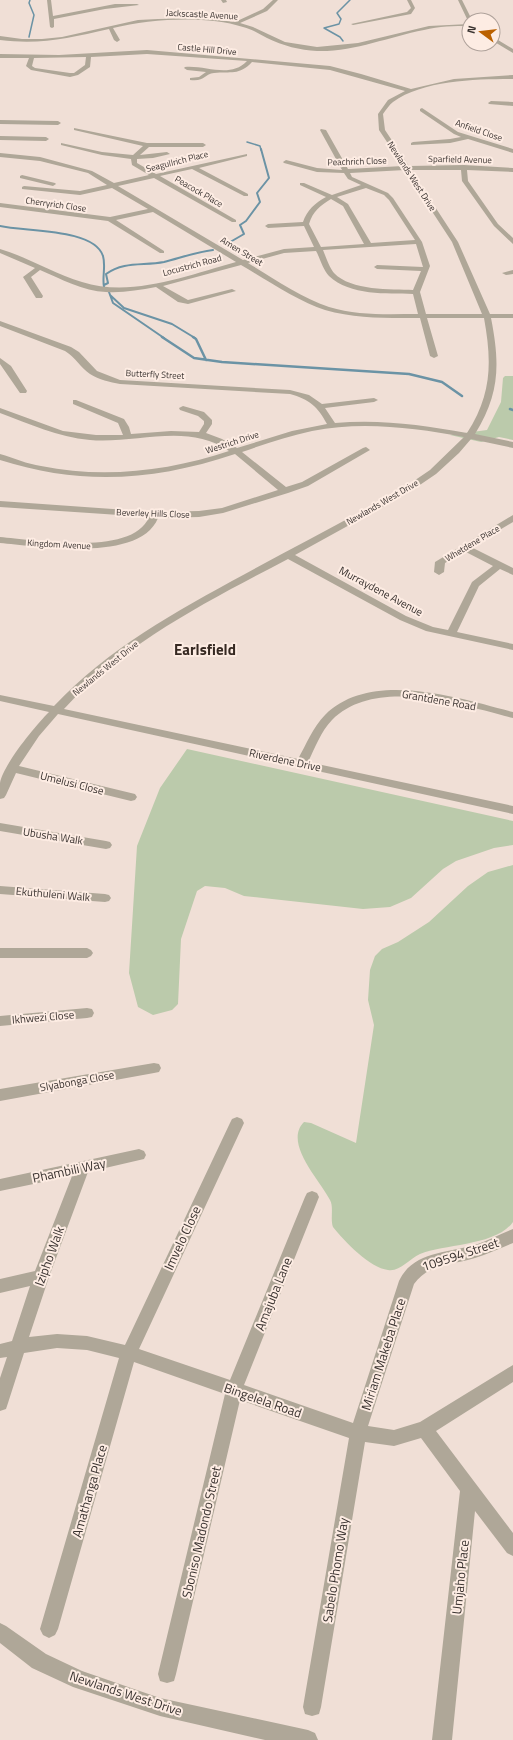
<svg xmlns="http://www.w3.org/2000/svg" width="513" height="1740" font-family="'Titillium Web',sans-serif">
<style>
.green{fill:#bbcaab}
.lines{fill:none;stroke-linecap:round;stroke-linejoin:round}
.stream-far2{stroke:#6b93a5;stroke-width:1.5}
.stream-far1{stroke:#6b93a5;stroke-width:2}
.stream{stroke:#6b93a5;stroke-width:2.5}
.minor{fill:#afa798;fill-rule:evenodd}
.labels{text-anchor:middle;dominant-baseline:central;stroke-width:4;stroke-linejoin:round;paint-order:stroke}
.far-street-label{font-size:9px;fill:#3a3330;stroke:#fdece3}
.street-label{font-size:11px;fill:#3a3330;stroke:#fdece3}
.near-street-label{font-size:13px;fill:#3a3330;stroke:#fdece3}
.district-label{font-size:15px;font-weight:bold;fill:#362922;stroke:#fdece3}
</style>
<rect width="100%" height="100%" fill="#f0dfd6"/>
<path class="green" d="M 505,376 L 513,376 L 513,440 L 499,437 L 481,442 L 450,435 L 487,430 L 501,402 L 503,378 Z
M 187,749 L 513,821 L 513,845 L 494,848 L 456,861 L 443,869 L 411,898 L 390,907 L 363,909 L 244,896 L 225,888 L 205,886 L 197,891 L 181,939 L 178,1004 L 172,1010 L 153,1015 L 138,1007 L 129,973 L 137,846 L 160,788 Z
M 513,865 L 513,1222 C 496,1246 445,1244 420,1254 C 409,1259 400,1272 388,1270 C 370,1268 344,1241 333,1227 C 330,1219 334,1207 330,1200 C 320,1180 283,1143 304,1122 L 311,1123 L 356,1143 L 374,1025 L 368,1000 L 370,970 L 375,956 L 382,949 L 398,942 L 429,922 L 468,886 L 488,872 Z"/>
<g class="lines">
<path class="stream-far2" d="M 29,37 L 34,15 L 29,3 L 30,0
M 343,41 L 340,37 L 324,28 L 339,24 L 341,19 L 337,13 L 350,0
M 247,142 L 260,146 L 261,150"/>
<path class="stream-far1" d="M 0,226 C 25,232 94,228 103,256 C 106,266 102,277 104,287
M 225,245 L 244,234 L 240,225 L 246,221 L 260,202 L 257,193 L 269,178 L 261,149
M 104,285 L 108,283 L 106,274 C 124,261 143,266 164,262 C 180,258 196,252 213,250
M 109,292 L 113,303 L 164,338
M 110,295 L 124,308 L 172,324 L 195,338"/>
<path class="stream" d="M 162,337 L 194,358 L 222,362 L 409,374 L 442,382 L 462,396
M 193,337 L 196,339 L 206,360
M 510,409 L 513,410"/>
<path class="minor" d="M 47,0 L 51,0 L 53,16 L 115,4 L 137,4 L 139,5 L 105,9 L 54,19 L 54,27 L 52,28 L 50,27 Z
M 221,0 L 226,0 L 227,2 L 223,3 Z
M 273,0 L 278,0 L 267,11 L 240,23 L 253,27 L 285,42 L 317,47 L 358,43 L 429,26 L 469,24 L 469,26 C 454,26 439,26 424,30 C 388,37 354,52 317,51 C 300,50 283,46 267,38 C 259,34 252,29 243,27 C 206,15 151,19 113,28 L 120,40 L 117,42 L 114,40 L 109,29 C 69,38 41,45 0,40 L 0,36 L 22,39 L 42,39 L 62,37 L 138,20 L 158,19 L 201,18 L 235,22 L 263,9 Z
M 407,0 L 411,0 L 415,8 L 411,14 L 353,25 L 351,24 L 407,12 L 411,8 Z
M 458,0 L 462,0 L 472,20 L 468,21 Z
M 493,37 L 513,49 L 513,53 L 493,41 Z
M 147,50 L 330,66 L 361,74 L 411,89 L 454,79 L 513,75 L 513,79 C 477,79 423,80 393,102 C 389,105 386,110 383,114 L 385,130 L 409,166 L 464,165 L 513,168 L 513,172 L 467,170 L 468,181 L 498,224 L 513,238 L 513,244 L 494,226 L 462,181 L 461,170 L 411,170 L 458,242 L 490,314 L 513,314 L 513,318 L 491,318 C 500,364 500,394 475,434 L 513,442 L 513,448 L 471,439 L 459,453 L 436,474 L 411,491 L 295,555 L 406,616 L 433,627 L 448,630 L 472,582 L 493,566 L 464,551 L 445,563 L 444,572 L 439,575 L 434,572 L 435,562 L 513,515 L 513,522 L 471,547 L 513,568 L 513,575 L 500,569 L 479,586 L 457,632 L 513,644 L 513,650 L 426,631 L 400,620 L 288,559 C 208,601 126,642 64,709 L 298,759 C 306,745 313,727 325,715 C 371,669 458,698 513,712 L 513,718 C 461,705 376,676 332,720 C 321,731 315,748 308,762 L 513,806 L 513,814 L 58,714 L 39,736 L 19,766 L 135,794 L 137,797 L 135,800 L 131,801 L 16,773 L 6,795 L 4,798 L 0,799 C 0,794 0,788 0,783 C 3,765 35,726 49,712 L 0,701 L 0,695 L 54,706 C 109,648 175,612 245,574 C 298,545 352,517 405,487 L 430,470 L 464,437 C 414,428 363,421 312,431 C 289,436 265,444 242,452 L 286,487 L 302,482 L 363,448 L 366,447 L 370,450 L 308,486 L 288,493 L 223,513 L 199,517 L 158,518 C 140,563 38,546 0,543 L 0,537 C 34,540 133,557 149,517 L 0,507 L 0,501 L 155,512 L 199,511 L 222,508 L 278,490 L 235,454 C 154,481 82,486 0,460 L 0,454 C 14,458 27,464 41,466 C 104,479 169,471 229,451 C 188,422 136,444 90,440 C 57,437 30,424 0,413 L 0,408 L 63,431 L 96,435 L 123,435 L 118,423 L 73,404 L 73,400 L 76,400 L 124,419 L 129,427 L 131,434 L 171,431 L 199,432 L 204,424 L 204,421 L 198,416 L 180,410 L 179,408 L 183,406 L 204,412 L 212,420 L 212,424 L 206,433 L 222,439 L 237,448 L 292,431 L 327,424 C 318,407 309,399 290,394 L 120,384 C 110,382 99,380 90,374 C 81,368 75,357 65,351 L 0,326 L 0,321 L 71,347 L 79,352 L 97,371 L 120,380 L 290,390 L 309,395 L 322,404 L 374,398 L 378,400 L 374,402 L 325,408 L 335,423 C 380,419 423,425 467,433 C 492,394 492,362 484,318 L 427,318 L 438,356 L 434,358 L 430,356 L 420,318 C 388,318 356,319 325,310 C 299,302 265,279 241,265 L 163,286 L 188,300 L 232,289 L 236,291 L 188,304 L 178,302 L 156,287 C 139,290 123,293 106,292 C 83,291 61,279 40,270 L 31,277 L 43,296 L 42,298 L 36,298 L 23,277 L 35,268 L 0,253 L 0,249 C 28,257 54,274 82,282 C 132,298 188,275 236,262 L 153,212 L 116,220 L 164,251 L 164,253 L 160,253 L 108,221 L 0,207 L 0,203 L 110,217 L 148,209 L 112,188 L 80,195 L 22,189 L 22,187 L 24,186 L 80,191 L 107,185 L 88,173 L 40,161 L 0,157 L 0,153 L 40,157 L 92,171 L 114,183 L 149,175 L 132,165 L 131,159 L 102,155 L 61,145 L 61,143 L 102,152 L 133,155 L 143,146 L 74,130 L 74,128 L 147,143 L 203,143 L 206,145 L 203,147 L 149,147 L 140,155 L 167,152 L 170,154 L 153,158 L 137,159 L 137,163 L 156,174 L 247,154 L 247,156 L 199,168 L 248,194 L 248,196 L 244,196 L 192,169 L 160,176 L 236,220 L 236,222 L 232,222 L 154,178 L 118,186 L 243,260 L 284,249 L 314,247 L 304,226 L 268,228 L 265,226 L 268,224 L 303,222 C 307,210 315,203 326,197 L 300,185 L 300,183 L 304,183 L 332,195 L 361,185 L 348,179 L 344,173 L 317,172 L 284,163 L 283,162 L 286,160 L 317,168 L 342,170 L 320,130 L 321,129 L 326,130 L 348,169 L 403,166 L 379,130 L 378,114 L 388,100 L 405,91 L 330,70 L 252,62 C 239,76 231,71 214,73 C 204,74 205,82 190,80 L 190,78 L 199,77 L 206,72 L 187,70 L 184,68 L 185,67 C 206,65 230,79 247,61 L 147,54 L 91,57 L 90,67 L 78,75 L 70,77 L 31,70 L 26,66 L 29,58 L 0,58 L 0,54 L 59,55 ZM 86,57 L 85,65 L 74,73 L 70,73 L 35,68 L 32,66 L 34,58 ZM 405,170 L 452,242 L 482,314 L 426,314 L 420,292 L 430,266 L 422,242 L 393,198 L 388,193 L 352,177 L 350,173 ZM 366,188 L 384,195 L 389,200 L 415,240 L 371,243 L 348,204 L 337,197 ZM 331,199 L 343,206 L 364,244 L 321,247 L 309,224 C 313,211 320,206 331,199 ZM 416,244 L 423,267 L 377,265 L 374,267 L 377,269 L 421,271 L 413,290 C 391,289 351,291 334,273 C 329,267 326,257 323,250 ZM 316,251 C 320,258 323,270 329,276 C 350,296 387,293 413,294 L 418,314 C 389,314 358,316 329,307 C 302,298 273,278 248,263 L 284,253 Z
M 491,101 L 513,102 L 513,106 L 489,104 L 488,103 Z
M 422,108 L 458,132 L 513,149 L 513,153 L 468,139 L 450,143 L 411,145 L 411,143 L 413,142 L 450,139 L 461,137 L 454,134 L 420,111 L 420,109 Z
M 0,120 L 58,121 L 61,123 L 58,125 L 0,124 Z
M 0,136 L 46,137 L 49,139 L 46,141 L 0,140 Z
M 22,175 L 55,183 L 56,184 L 53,186 L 20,178 L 20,176 Z
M 513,270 L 513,274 L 506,275 L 502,273 Z
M 0,358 L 11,366 L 27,391 L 26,393 L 20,393 L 0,364 Z
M 0,823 L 106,841 L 110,842 L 112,845 L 110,848 L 106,849 L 0,831 Z
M 0,886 L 105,894 L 109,895 L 111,898 L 109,901 L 105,902 L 0,894 Z
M 0,948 L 87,948 L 91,950 L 93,953 L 91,956 L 87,958 L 0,958 Z
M 87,1008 L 92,1009 L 94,1013 L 92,1017 L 87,1018 L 0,1026 L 0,1016 Z
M 154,1063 L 159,1064 L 161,1068 L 159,1072 L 154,1073 L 0,1101 L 0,1089 Z
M 237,1117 L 242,1119 L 244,1123 L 139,1349 L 230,1380 L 305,1197 L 307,1193 L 312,1191 L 317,1193 L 319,1197 L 244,1385 L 353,1423 L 399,1281 C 413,1251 448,1253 475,1245 C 488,1241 500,1234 513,1229 L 513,1243 C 500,1248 488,1254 475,1258 C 453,1265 429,1263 414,1284 L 368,1426 L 394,1430 L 420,1422 L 513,1365 L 513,1382 L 436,1431 L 513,1533 L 513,1556 L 507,1553 L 475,1511 L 452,1740 L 432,1740 L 460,1491 L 421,1438 L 394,1446 L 365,1442 L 321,1707 L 319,1714 L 312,1716 L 305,1714 L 303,1707 L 349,1438 L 240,1400 L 176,1674 L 174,1681 L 167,1683 L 160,1681 L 158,1674 L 225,1394 L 134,1362 L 58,1629 L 55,1635 L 49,1638 L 43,1635 L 40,1629 L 119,1358 L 87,1350 L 57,1348 L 24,1353 L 8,1403 L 6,1409 L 0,1411 L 0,1378 L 7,1357 L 0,1358 L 0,1344 L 12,1341 L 30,1286 L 0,1293 L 0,1279 L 35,1271 L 72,1176 L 0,1191 L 0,1179 L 139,1149 L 144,1151 L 146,1155 L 144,1159 L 88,1172 L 49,1277 L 29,1337 L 57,1334 L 87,1336 L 125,1345 L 230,1123 L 232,1119 Z
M 0,1623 L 6,1626 L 46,1654 L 82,1671 L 160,1698 L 308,1730 L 315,1733 L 318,1740 L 265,1740 L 160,1716 L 73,1687 L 32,1668 L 0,1643 Z"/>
</g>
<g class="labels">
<g class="far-street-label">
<text transform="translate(202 14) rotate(3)">Jackscastle Avenue</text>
<text transform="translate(207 49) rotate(5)">Castle Hill Drive</text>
<text transform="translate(479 130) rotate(19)">Anfield Close</text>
<text transform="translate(460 159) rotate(1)">Sparfield Avenue</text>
<text transform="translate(177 161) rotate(-14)">Seagullrich Place</text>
<text transform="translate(357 161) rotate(-2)">Peachrich Close</text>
<text transform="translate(412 176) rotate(57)">Newlands West Drive</text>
<text transform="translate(199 191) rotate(30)">Peacock Place</text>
<text transform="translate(56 204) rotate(8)">Cherryrich Close</text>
<text transform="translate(242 251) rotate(31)">Amen Street</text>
<text transform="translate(192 265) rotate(-15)">Locustrich Road</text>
<text transform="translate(155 374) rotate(3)">Butterfly Street</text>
<text transform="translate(232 442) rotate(-18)">Westrich Drive</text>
<text transform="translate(382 502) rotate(-30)">Newlands West Drive</text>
<text transform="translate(153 513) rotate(2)">Beverley Hills Close</text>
<text transform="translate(472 543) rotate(-31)">Whetdene Place</text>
<text transform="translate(59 544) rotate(3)">Kingdom Avenue</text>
<text transform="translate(105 668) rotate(-39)">Newlands West Drive</text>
</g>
<g class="street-label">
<text transform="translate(381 591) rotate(28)">Murraydene Avenue</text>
<text transform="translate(439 700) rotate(10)">Grantdene Road</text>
<text transform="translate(285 760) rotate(12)">Riverdene Drive</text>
<text transform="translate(72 783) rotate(14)">Umelusi Close</text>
<text transform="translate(53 836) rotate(9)">Ubusha Walk</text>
<text transform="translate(53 894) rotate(5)">Ekuthuleni Walk</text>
<text transform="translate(43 1017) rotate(-5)">Ikhwezi Close</text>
<text transform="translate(77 1081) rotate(-10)">Slyabonga Close</text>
</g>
<g class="near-street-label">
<text transform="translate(69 1170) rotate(-12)">Phambili Way</text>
<text transform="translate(182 1238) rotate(-65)">Imvelo Close</text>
<text transform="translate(460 1254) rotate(-18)">109594 Street</text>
<text transform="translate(49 1256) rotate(-70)">Izipho Walk</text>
<text transform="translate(273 1294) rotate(-68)">Amajuba Lane</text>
<text transform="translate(383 1354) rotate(-72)">Miriam Makeba Place</text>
<text transform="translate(263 1400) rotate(19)">Bingelela Road</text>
<text transform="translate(89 1491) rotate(-74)">Amathanga Place</text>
<text transform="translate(201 1532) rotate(-77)">Sboniso Madondo Street</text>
<text transform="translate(335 1570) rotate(-81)">Sabelo Phomo Way</text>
<text transform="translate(460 1577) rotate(-84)">Umjaho Place</text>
<text transform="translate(126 1693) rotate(18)">Newlands West Drive</text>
</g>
<g class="district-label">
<text x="205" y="649">Earlsfield</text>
</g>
</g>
<g transform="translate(481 32) rotate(285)"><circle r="19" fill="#fdece3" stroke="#afa29b"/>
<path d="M0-3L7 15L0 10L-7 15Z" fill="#bb6100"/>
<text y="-6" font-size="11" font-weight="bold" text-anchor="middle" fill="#3a3330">N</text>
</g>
</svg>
